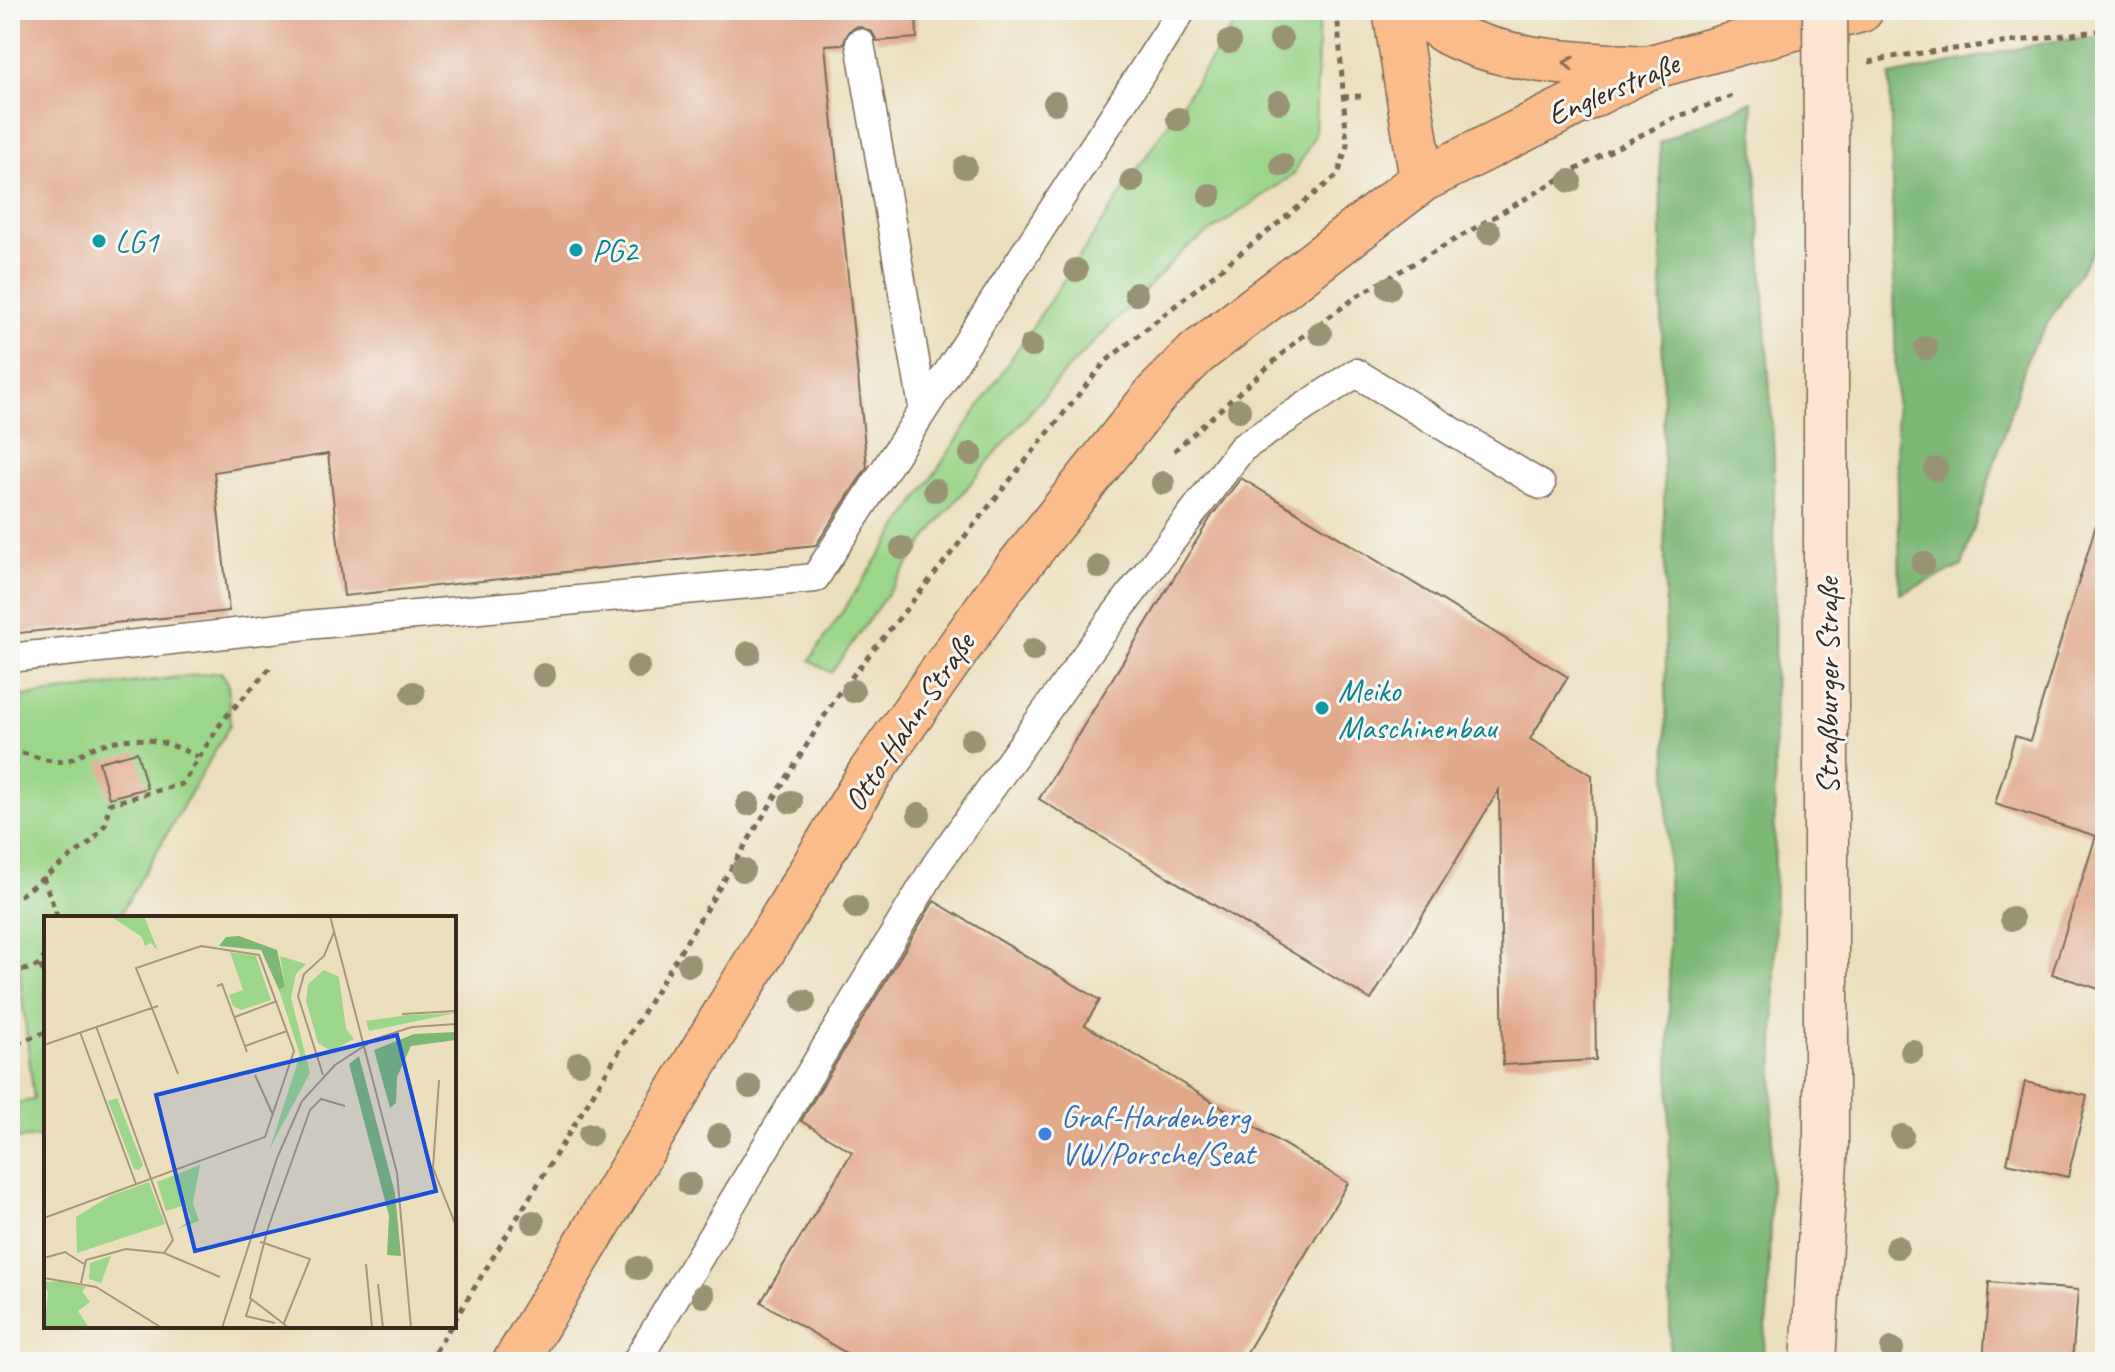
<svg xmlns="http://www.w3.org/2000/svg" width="2115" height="1372" font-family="Caveat,sans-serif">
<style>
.green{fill:#9bd68a;stroke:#6b8054;stroke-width:2}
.forest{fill:#7cb776;stroke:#5c704a;stroke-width:2}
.building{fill:#e1a98b}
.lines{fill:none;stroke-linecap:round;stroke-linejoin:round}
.lane-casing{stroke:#796956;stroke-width:31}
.secondary-casing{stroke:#796956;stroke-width:47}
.primary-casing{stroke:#796956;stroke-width:47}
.path{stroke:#796956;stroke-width:5;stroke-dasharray:6 6;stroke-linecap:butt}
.lane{stroke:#fff;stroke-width:28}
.secondary{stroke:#fde4d0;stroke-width:44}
.primary{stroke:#f9bc8a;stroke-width:44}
.secondary-bridge-casing{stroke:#796956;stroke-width:47;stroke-linecap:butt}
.secondary-bridge{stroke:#fde4d0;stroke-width:44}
.tree{fill:#989374}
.oneway{stroke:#906c4f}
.culture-dot{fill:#0f9aa8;stroke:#f6f6f2;stroke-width:3}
.shop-dot{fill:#3f7fe0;stroke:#f6f6f2;stroke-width:3}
.labels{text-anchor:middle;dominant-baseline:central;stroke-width:6;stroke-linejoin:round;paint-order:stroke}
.street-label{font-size:32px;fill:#3b2a1e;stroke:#f6f6f2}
.culture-label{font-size:32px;fill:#0d838f;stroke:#f6f6f2;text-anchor:start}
.shop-label{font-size:32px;fill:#366cbe;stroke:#f6f6f2;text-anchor:start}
.inset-road{fill:none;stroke:#a5977d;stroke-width:2}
.view{fill:#1d4ed8;fill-opacity:0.15;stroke:#1d4ed8;stroke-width:4}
.inset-edge{fill:none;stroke:#3b2a1e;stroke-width:4}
</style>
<rect width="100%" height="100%" fill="#f6f6f2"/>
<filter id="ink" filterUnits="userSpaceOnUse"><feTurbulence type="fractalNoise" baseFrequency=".0125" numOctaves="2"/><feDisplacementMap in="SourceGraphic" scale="16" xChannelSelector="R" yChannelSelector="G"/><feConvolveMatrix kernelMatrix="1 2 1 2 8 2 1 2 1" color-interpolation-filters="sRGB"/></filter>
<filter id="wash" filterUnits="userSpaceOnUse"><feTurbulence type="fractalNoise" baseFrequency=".006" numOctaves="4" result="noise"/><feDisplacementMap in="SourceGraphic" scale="32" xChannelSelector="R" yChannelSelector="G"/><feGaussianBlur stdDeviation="1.8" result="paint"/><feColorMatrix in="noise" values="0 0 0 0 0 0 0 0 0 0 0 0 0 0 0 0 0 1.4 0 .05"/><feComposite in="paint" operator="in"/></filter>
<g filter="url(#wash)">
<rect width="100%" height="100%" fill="#ecdfbd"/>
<path class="green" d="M 1244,10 L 1319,10 L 1315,135 L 1293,175 L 1184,250 L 1060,377 L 939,521 L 831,673 L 810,660 Z
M 221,672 L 228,683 L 230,725 L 118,918 L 46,918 L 46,1136 L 10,1140 L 10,1104 L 34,1100 L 19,969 L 10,969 L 10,698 Z"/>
<path class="forest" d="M 2105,38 L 2105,232 L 2029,353 L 1962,566 L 1900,594 L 1890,76 L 2059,40 Z
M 1752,101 L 1774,455 L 1775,1005 L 1768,1306 L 1762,1362 L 1670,1362 L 1669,953 L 1660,142 Z"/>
<g id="blocks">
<path class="building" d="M 10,10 L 916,10 L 917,38 L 877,41 L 872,32 L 858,26 L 849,31 L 843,44 L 825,45 L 867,467 L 816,545 L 344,596 L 328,454 L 214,472 L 229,611 L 10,634 Z
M 1241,478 L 1568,677 L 1530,739 L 1592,775 L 1596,1060 L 1503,1065 L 1499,790 L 1371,1000 L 1039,799 L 1211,517 Z
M 2096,525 L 2105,526 L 2105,991 L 2052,974 L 2096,836 L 1995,804 L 2015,736 L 2030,741 Z
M 137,752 L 147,788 L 109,798 L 99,762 Z
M 934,901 L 1100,1000 L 1085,1025 L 1348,1183 L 1241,1362 L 861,1362 L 761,1302 L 852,1152 L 801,1121 Z
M 2025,1082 L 2087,1096 L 2068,1177 L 2007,1163 Z
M 1989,1282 L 2078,1290 L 2072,1362 L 1983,1362 Z"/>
</g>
</g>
<g filter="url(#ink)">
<use href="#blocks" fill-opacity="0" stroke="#796956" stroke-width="2"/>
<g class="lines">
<defs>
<path id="lane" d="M 860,43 L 923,407
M 10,658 L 307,625 L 815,578 L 1182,10
M 636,1362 L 936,865 L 1109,623 L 1242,448 L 1356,373 L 1541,485"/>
<path id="secondary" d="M 1813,1362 L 1826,1144 L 1826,139"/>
<path id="primary" d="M 1395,10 L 1422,180
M 1418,10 C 1427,17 1437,27 1448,33 C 1507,63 1580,64 1645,68
M 515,1362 L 870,773 L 1001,588 L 1155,395 L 1197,353 L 1422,180 L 1647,68 L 1861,10"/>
</defs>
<use href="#lane" class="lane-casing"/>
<use href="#secondary" class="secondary-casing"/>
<use href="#primary" class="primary-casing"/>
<path class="path" d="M 1577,14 L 1607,10
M 1869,62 L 1898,56 L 2105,30
M 1343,97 L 1362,96
M 1174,451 L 1299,339 L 1359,295 L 1589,162 L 1672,119 L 1732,96
M 10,752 C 29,751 45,764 64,761 C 74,760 83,752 92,748 C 131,733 162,738 198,757
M 43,877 L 56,913 L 55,918
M 10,903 L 92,841 L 105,825 L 109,804 L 182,784 L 223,720 L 270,668
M 40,966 L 46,976
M 10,971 C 29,969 36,972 46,954
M 17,1043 L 46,1032
M 454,1321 L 838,694 L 1105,362 L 1338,175 L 1347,145 L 1337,10
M 429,1362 L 451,1326"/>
<use href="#lane" class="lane"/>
<use href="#secondary" class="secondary"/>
<use href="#primary" class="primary"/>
<defs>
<path id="secondary-bridge" d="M 1825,10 L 1826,139"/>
</defs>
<use href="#secondary-bridge" class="secondary-bridge-casing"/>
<use href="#secondary-bridge" class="secondary-bridge"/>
</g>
<g class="tree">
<circle cx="1281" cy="39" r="12"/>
<circle cx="1229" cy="42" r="12"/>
<circle cx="1279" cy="102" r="12"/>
<circle cx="1055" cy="103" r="12"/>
<circle cx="1178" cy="119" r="12"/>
<circle cx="1282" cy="165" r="12"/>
<circle cx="965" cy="167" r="12"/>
<circle cx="1132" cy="181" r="12"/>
<circle cx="1570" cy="181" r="12"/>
<circle cx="1210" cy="195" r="12"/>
<circle cx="1489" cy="232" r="12"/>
<circle cx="1076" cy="270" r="12"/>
<circle cx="1389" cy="288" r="12"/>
<circle cx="1136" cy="294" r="12"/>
<circle cx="1320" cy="333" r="12"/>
<circle cx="1031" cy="346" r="12"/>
<circle cx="1926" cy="348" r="12"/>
<circle cx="1239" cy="410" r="12"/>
<circle cx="971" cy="454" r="12"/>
<circle cx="1936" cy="469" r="12"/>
<circle cx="1163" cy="483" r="12"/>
<circle cx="935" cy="490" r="12"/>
<circle cx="902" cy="548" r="12"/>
<circle cx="1923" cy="563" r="12"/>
<circle cx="1099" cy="567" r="12"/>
<circle cx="1033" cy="650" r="12"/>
<circle cx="749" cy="653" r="12"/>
<circle cx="638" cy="667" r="12"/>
<circle cx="544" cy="675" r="12"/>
<circle cx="853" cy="691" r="12"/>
<circle cx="413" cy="693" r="12"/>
<circle cx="972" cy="740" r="12"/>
<circle cx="791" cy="802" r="12"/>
<circle cx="748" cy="804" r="12"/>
<circle cx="919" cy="814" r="12"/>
<circle cx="743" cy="870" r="12"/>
<circle cx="856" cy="907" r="12"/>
<circle cx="2012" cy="919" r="12"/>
<circle cx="689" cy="965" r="12"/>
<circle cx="804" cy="1001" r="12"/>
<circle cx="1912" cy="1051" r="12"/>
<circle cx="579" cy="1063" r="12"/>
<circle cx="750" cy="1087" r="12"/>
<circle cx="590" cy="1135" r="12"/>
<circle cx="719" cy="1135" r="12"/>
<circle cx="1902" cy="1136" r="12"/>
<circle cx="689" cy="1184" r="12"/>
<circle cx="533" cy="1222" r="12"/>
<circle cx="1897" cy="1247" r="12"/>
<circle cx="639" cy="1268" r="12"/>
<circle cx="703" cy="1296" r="12"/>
<circle cx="1892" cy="1349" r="12"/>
</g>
<defs><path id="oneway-chevron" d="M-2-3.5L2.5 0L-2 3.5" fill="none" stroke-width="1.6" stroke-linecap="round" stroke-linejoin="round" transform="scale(2)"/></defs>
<use class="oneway" href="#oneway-chevron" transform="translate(1569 63) rotate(-172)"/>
</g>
<g class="culture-dot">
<circle cx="99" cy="241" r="8"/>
<circle cx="576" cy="250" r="8"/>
<circle cx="1322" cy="708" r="8"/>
</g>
<circle class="shop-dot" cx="1045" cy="1134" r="8"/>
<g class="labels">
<g class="street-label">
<text transform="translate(1613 89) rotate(-23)">Englerstraße</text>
<text transform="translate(1827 686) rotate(-90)">Straßburger Straße</text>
<text transform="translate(909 722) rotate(-56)">Otto-Hahn-Straße</text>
</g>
<g class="culture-label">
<text x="115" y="241">LG1</text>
<text x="592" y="250">PG2</text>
<text x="1338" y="690">Meiko<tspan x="1338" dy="37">Maschinenbau</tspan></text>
</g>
<g class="shop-label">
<text x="1061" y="1116">Graf-Hardenberg<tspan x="1061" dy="37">VW/Porsche/Seat</tspan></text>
</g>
</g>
<g transform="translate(44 916)">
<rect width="412" height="412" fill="#ecdfbd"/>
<path d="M 66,0 L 100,0 L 114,35 L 107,27 L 101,30 L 98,21 ZM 186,36 L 212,40 L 227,84 L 197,94 L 189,90 L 185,79 L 199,74 ZM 236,40 L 262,48 L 252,58 L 247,82 L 266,157 L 226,232 L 256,139 L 235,74 L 241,70 ZM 280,54 L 295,61 L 302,113 L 310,123 L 287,135 L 274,127 L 262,85 L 264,68 ZM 412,97 L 325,115 L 322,105 L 363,99 ZM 73,182 L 99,249 L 95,254 L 90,253 L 64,185 ZM 156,249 L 149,287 L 155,305 L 134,313 L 147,303 L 142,289 L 122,295 L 113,266 ZM 105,266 L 121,308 L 33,337 L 32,301 L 66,280 ZM 67,340 L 57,367 L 45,363 L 46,347 ZM 16,365 L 42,371 L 38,375 L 46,386 L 34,395 L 45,412 L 0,412 L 4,377 L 0,366 Z" fill="#9bd68a"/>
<path d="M 195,20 L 233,34 L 241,70 L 235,74 L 217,34 L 175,30 L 182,21 ZM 412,116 L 412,124 L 367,130 L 353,161 L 352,187 L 346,192 L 330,134 L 370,118 ZM 315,140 L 351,277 L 357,340 L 343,339 L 345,300 L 305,148 Z" fill="#7cb776"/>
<path class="inset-road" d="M 286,0 L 353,257 L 367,412M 173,70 L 178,68 L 203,136M 114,90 L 108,92 L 134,158M 358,98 L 412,95M 191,101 L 233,85M 52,110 L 129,324 L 120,337M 36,116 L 92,268M 0,129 L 108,92 L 92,52 L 157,30 L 215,39 L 250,135 L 221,221 L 0,302M 201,130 L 243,115M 211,159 L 229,199M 279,159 L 254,80 L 260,58 L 280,40 L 290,16M 395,164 L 389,252 L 412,310M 216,326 L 220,327 L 206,382 L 245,412M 0,342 L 21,336 L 40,348M 322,348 L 328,412M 0,362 L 52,371 L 118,412M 37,367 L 42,344 L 82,333 L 120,337 L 176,361M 334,368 L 339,412M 207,384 L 202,400 L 231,407M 240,407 L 266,343 L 220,327 L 224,312 L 266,194 L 277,183 L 301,190M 178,412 L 233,242 L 258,185 L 291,149 L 331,123 L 368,111 L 412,108"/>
<path class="view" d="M 353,119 L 392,275 L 151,335 L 112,179 Z"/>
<rect width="412" height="412" class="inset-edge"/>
</g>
<rect width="2115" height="1372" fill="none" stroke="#f6f6f2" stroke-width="40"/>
</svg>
